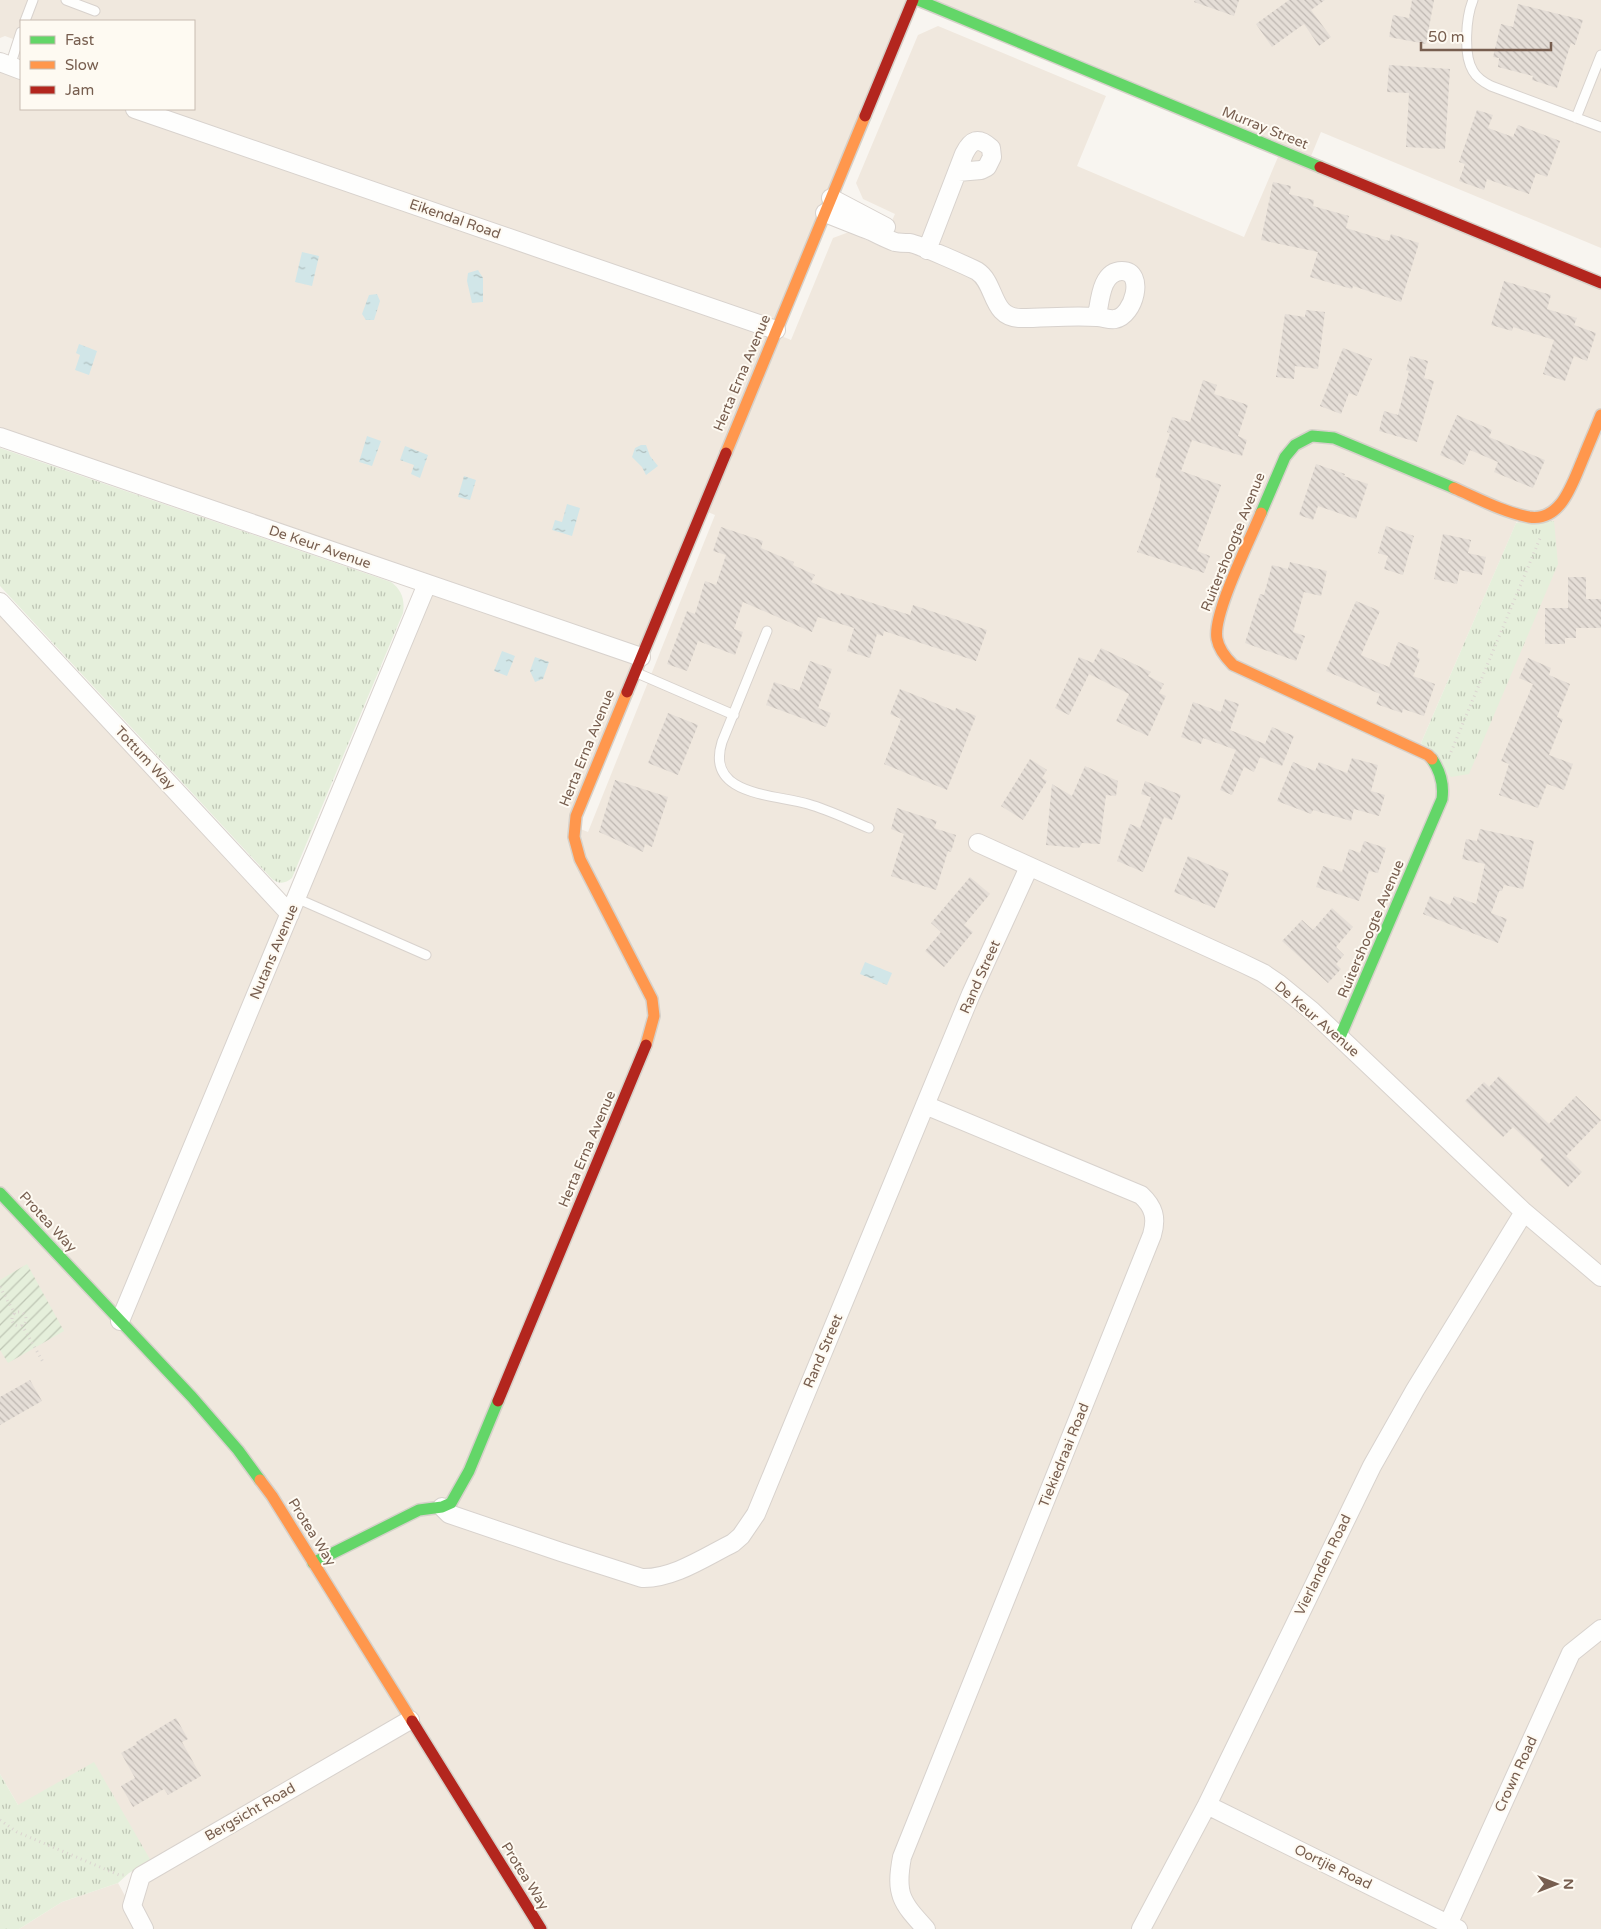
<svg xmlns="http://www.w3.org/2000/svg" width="1601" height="1929" font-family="'Varela Round',sans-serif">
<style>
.residential{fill:#f0e8de;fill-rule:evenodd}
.grass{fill:url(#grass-tufts)}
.garden{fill:url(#garden-furrows)}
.water{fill:url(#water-ripples)}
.building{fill:url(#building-back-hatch)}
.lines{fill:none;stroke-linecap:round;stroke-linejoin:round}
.lane-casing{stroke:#d8d2cd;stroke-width:11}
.street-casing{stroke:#d8d2cd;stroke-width:20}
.fast-casing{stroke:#d6d1ca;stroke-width:14}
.slow-casing{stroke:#d6d1ca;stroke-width:14}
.jam-casing{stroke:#d6d1ca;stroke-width:14}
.path{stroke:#dbd5d0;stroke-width:3;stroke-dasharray:1 4;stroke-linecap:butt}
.lane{stroke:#fefefd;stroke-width:9}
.street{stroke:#fefefd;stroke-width:18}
.fast{stroke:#63d668;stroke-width:11}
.slow{stroke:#ff974d;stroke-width:11}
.jam{stroke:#b3261e;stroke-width:11}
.labels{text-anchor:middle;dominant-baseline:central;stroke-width:4;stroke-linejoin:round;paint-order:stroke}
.street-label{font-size:14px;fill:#775e4f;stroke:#fefaf2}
</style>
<defs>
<pattern id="grass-tufts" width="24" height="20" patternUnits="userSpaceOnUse" patternTransform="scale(1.25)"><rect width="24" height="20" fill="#e5efdb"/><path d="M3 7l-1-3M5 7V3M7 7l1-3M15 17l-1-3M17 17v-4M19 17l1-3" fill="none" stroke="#bec5b4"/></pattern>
<pattern id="garden-furrows" width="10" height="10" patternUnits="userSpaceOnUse" patternTransform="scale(1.25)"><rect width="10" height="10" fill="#e5efdb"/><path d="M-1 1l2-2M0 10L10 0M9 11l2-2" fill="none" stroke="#bec5b4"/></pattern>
<pattern id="water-ripples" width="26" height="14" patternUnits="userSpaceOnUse" patternTransform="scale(1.25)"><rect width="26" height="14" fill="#d1e6e8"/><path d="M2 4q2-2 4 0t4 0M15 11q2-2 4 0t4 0" fill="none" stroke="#aebebe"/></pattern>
<pattern id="building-back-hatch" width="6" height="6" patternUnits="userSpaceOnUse" patternTransform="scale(1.25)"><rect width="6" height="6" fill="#e5ded7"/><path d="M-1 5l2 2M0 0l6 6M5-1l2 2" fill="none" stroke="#beb7b1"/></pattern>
</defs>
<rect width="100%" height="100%" fill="#f8f5f0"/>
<path class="residential" d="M 0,0 L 913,0 L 774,333 L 791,340 L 833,238 L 849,232 L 880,246 L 895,214 L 863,199 L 856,183 L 918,35 L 938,26 L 1106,96 L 1077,166 L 1244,237 L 1281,150 L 919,0 L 1601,0 L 1601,248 L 1321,132 L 1309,161 L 1601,282 L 1601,1929 L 19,1929 L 62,1902 L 118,1883 L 130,1905 L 154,1867 L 18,1805 L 0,1774 L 0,603 L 288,914 L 427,583 L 0,436 L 0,61 L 21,68 L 21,109 L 194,109 L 194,21 L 21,21 L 21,42 L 5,36 L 0,38 ZM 701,509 L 715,515 L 588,832 L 573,826 ZM 1520,514 L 1440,773 L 1421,743 Z"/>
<path class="grass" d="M 0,448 L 391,582 C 402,590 405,600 403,613 L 292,878 C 285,884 279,884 272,879 L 0,586 Z
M 1554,521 L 1558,564 L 1469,774 L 1451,777 L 1421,743 L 1516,523 Z
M 94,1762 L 151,1861 L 129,1873 L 118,1883 L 62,1902 L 19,1929 L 0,1929 L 0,1774 L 18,1805 Z"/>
<path class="garden" d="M 27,1264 L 64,1331 L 8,1363 L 0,1350 L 0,1280 Z"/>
<path class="water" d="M 302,252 L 319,256 L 312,286 L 295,282 Z
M 478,270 L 483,278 L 483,302 L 472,303 L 467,281 L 468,273 Z
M 377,294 L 380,301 L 374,320 L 366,320 L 362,314 L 369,295 Z
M 79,344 L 97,351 L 89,375 L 75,370 L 80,355 L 76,353 Z
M 367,436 L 381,441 L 372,466 L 359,462 Z
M 641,445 L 646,445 L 650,456 L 658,466 L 646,475 L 642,467 L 632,457 L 635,448 Z
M 405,446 L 428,455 L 420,478 L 411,474 L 414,465 L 400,460 Z
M 464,476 L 476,480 L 470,500 L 458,497 Z
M 567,504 L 580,508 L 572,536 L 552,530 L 555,520 L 562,522 Z
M 502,651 L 515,656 L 507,676 L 494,671 Z
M 535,657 L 549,662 L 543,679 L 535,682 L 530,671 Z
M 865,962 L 892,973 L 887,985 L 860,974 Z"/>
<path class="building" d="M 1195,0 L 1239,0 L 1234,16 L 1194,2 Z
M 1289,0 L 1325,0 L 1311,10 L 1331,37 L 1319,46 L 1304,24 L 1272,47 L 1256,24 Z
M 1412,0 L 1434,0 L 1426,44 L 1389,37 L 1393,15 L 1409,18 Z
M 1518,4 L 1583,20 L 1575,45 L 1571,43 L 1557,88 L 1532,80 L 1533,76 L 1498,67 L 1499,58 L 1493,57 L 1501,24 L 1513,27 Z
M 1389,65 L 1450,69 L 1445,149 L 1406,147 L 1409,93 L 1387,92 Z
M 1477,110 L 1493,115 L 1488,128 L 1513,137 L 1518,125 L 1560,141 L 1547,177 L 1536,173 L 1529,194 L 1487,179 L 1484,190 L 1459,181 L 1465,164 L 1459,162 Z
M 1273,182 L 1291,186 L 1289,194 L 1314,200 L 1313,206 L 1349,216 L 1346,228 L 1389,241 L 1391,234 L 1419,243 L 1401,302 L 1353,286 L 1352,289 L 1310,277 L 1318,252 L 1261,240 Z
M 1504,281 L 1551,295 L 1547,309 L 1577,318 L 1574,325 L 1596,333 L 1587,361 L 1574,356 L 1565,381 L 1543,374 L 1554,340 L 1513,327 L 1512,331 L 1491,325 Z
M 1306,310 L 1325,312 L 1318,369 L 1295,366 L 1294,379 L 1276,377 L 1285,314 L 1305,317 Z
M 1343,348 L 1372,359 L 1357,396 L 1349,393 L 1341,414 L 1320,406 Z
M 1410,356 L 1428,361 L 1424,378 L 1434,381 L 1417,442 L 1379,431 L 1384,411 L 1398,415 L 1409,371 L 1406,370 Z
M 1203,380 L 1217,385 L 1214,394 L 1248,405 L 1238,436 L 1247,440 L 1242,456 L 1192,440 L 1181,471 L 1221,485 L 1197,551 L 1210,556 L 1204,573 L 1137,552 L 1159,491 L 1161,479 L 1155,477 L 1170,433 L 1167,432 L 1172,417 L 1190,422 Z
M 1457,415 L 1492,430 L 1489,437 L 1545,460 L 1533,488 L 1494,472 L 1498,462 L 1470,450 L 1464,465 L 1440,455 Z
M 1316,464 L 1345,474 L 1344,476 L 1368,484 L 1356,519 L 1318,506 L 1313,520 L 1299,515 Z
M 1386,526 L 1414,536 L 1403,575 L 1384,569 L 1388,556 L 1378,553 Z
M 721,527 L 763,541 L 761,548 L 794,562 L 793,565 L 815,575 L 811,582 L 840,595 L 841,593 L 910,615 L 913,605 L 987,630 L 976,661 L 884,631 L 883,636 L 877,634 L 870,658 L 847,651 L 854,628 L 818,617 L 812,632 L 743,602 L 734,629 L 743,632 L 735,655 L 698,641 L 687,671 L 667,664 L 687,611 L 695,614 L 705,581 L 716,585 L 726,555 L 713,551 Z
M 1443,534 L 1471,540 L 1468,553 L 1486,557 L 1482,575 L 1460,570 L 1457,584 L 1434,579 Z
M 1290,562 L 1327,571 L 1321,596 L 1304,592 L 1293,632 L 1305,636 L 1296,661 L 1245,643 L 1260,594 L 1264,595 L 1272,565 L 1288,569 Z
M 1568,577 L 1586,577 L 1586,599 L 1601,599 L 1601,628 L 1576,628 L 1576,638 L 1565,638 L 1565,644 L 1545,644 L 1545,608 L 1568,608 Z
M 1356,601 L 1380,611 L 1361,655 L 1389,667 L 1398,642 L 1419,650 L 1417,657 L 1420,659 L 1413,676 L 1435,684 L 1424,716 L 1403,709 L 1402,713 L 1376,704 L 1380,694 L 1326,671 Z
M 1101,648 L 1151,672 L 1148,676 L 1164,684 L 1159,693 L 1166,696 L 1148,736 L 1116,721 L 1129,694 L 1089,674 L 1069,715 L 1055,708 L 1079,657 L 1093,663 Z
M 1528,658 L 1551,668 L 1549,675 L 1570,684 L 1557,717 L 1563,719 L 1549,755 L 1573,764 L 1564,790 L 1547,784 L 1538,808 L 1499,795 L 1509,764 L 1501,761 L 1533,684 L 1519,678 Z
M 810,661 L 832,669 L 818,708 L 831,713 L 826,727 L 766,705 L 774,682 L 799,691 Z
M 900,689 L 955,711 L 956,708 L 976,716 L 947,790 L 884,764 L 901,719 L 890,714 Z
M 1225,699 L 1239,704 L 1230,730 L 1265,744 L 1272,727 L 1294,736 L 1282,766 L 1260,757 L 1254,772 L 1244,767 L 1232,795 L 1220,790 L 1236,750 L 1203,738 L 1201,744 L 1181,737 L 1193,702 L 1221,712 Z
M 668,713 L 698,725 L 678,775 L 648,763 Z
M 1352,758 L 1378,765 L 1371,791 L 1385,795 L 1379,816 L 1354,809 L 1351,821 L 1313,810 L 1311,814 L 1277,801 L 1293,762 L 1315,771 L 1319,762 L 1347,773 Z
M 1030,759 L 1047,770 L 1042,778 L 1047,781 L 1023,820 L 1001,806 Z
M 1085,766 L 1118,781 L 1116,796 L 1106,795 L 1100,844 L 1082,843 L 1079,848 L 1046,845 L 1052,784 L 1072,796 Z
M 615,780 L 668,797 L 652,847 L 645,844 L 643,852 L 599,832 Z
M 1145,781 L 1181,795 L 1172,820 L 1164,817 L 1143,872 L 1117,861 L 1130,824 L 1140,828 L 1151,797 L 1141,794 Z
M 897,808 L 937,821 L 934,828 L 956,835 L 951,852 L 948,851 L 936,890 L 891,876 L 904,834 L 891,829 Z
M 1480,829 L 1534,841 L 1523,889 L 1504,885 L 1502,891 L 1499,891 L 1491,913 L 1507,919 L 1498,943 L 1423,914 L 1430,896 L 1450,905 L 1454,896 L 1476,904 L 1485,864 L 1462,859 L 1466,839 L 1477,841 Z
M 1364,841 L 1386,848 L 1378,873 L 1369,871 L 1359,901 L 1316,887 L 1323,866 L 1342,872 L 1349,849 L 1360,853 Z
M 1188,856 L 1229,873 L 1215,908 L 1174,892 Z
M 970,877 L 990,894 L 964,925 L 973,932 L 944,967 L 925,951 L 941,932 L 931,923 Z
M 1332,908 L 1353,927 L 1336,947 L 1344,955 L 1336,964 L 1341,969 L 1328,983 L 1282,941 L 1302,920 L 1313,930 Z
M 1499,1076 L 1549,1124 L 1576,1096 L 1601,1120 L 1566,1156 L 1582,1172 L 1568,1187 L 1540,1160 L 1544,1156 L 1513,1127 L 1503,1137 L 1465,1101 L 1484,1082 L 1489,1087 Z
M 30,1380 L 42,1401 L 0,1425 L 0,1397 Z
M 176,1718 L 188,1739 L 182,1742 L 201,1776 L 168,1795 L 164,1789 L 133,1807 L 121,1786 L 135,1778 L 121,1753 L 137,1744 L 136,1742 Z"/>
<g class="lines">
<defs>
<path id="lane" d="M 66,0 L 95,11
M 1473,0 C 1466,17 1463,55 1473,71 C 1477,78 1483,82 1491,86 L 1601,127
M 25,21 L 33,0
M 10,66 L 21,32
M 1576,118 L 1601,55
M 767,631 L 722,742 C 705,796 774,794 808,804 C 829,810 849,820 869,828
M 637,673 L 734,715
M 296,898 L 426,955"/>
<path id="street" d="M 0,62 L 21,70
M 135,109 L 776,330
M 831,198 L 886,227
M 825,213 C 840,219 855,225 871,231 C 879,235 887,239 895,242 C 900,243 905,243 910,243 C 920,245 967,266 977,271 C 997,284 990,318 1021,318 C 1046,318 1072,315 1097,317 C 1103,317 1109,320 1115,319 C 1134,316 1146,271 1122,271 C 1101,271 1100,301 1097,316
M 927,250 L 964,154 C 971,140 978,136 991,148 L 992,157 L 987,167 L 981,170 L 958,172
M 0,437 L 641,657
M 0,602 L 290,914
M 978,843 L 1240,962 L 1263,973 L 1279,984 L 1312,1011 L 1524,1212 L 1601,1277
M 925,1105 L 1141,1195 C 1154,1207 1157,1218 1152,1235 L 902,1857 C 895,1894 901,1902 926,1929
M 120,1321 L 427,584
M 442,1507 L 449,1514 L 561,1552 L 642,1578 C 673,1579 705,1557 733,1543 L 741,1536 L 756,1514 L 971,994 L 1029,867
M 1207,1805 L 1458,1929
M 144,1929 L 132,1906 L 141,1876 L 410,1720
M 1141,1929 L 1207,1805 L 1372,1466 L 1415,1390 L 1524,1212
M 1446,1929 L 1571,1653 L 1601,1629"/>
<path id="fast" d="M 918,0 L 1320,167
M 1261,513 L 1285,457 L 1295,445 L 1312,436 L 1334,438 L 1454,488
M 1340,1037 L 1442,799 C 1444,784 1441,772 1432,759
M 0,1193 L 192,1397 L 238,1450 L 260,1480
M 313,1563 L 419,1510 L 442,1507 L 451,1503 L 469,1471 L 498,1401"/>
<path id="slow" d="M 726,453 L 865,116
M 1454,488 C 1477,498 1503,512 1529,517 C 1561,522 1572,484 1582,461 C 1588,446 1595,430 1601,415
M 1261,513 C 1250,540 1212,615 1217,639 C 1219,650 1226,658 1233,665 L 1428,755 L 1432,759
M 627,692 L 576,816 L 574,837 L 580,859 L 652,999 L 654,1016 L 646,1045
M 260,1480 L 272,1496 L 412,1721"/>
<path id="jam" d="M 865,116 L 913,0
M 1320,167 L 1601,283
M 627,692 L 726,453
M 498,1401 L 646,1045
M 412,1721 L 541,1929"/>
</defs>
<use href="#lane" class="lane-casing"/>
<use href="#street" class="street-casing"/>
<use href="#fast" class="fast-casing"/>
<use href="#slow" class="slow-casing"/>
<use href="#jam" class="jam-casing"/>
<path class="path" d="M 1451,752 L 1541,536
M 0,1287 L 15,1314
M12 1319a7 7 0 1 1 14 0a7 7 0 1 1-14 0Z
M 22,1325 L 43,1362
M 0,1820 L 17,1832 L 119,1875 L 124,1875"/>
<use href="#lane" class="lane"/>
<use href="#street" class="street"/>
<use href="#fast" class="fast"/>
<use href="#slow" class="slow"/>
<use href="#jam" class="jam"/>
</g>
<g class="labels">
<g class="street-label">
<text transform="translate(1265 128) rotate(22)">Murray Street</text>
<text transform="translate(455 219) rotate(19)">Eikendal Road</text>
<text transform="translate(742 373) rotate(-67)">Herta Erna Avenue</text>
<text transform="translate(1233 542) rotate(-68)">Ruitershoogte Avenue</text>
<text transform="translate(320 547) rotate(19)">De Keur Avenue</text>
<text transform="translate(587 748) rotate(-68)">Herta Erna Avenue</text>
<text transform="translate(145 758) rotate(47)">Tottum Way</text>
<text transform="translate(1371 929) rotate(-67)">Ruitershoogte Avenue</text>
<text transform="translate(274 952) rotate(-67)">Nutans Avenue</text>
<text transform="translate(980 977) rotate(-66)">Rand Street</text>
<text transform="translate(1317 1019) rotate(41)">De Keur Avenue</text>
<text transform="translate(587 1149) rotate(-67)">Herta Erna Avenue</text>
<text transform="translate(48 1222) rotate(47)">Protea Way</text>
<text transform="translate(823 1351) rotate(-67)">Rand Street</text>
<text transform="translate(1064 1455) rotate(-68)">Tiekiedraai Road</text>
<text transform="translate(312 1532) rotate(58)">Protea Way</text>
<text transform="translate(1323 1565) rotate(-64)">Vierlanden Road</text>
<text transform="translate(1516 1774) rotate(-65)">Crown Road</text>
<text transform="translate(250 1812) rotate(-30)">Bergsicht Road</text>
<text transform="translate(1333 1867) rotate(26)">Oortjie Road</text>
<text transform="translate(525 1876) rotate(58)">Protea Way</text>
</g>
</g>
<rect x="20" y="20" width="175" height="90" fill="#fefaf2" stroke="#c8bcb1"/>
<rect x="30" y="36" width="25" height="8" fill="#63d668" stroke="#c8bcb1"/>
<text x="65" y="45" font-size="15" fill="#775e4f">Fast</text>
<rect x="30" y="61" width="25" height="8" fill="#ff974d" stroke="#c8bcb1"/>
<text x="65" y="70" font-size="15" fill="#775e4f">Slow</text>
<rect x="30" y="86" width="25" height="8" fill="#b3261e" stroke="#c8bcb1"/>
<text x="65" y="95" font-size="15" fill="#775e4f">Jam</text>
<g transform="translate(1556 1884) rotate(90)" stroke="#fefaf2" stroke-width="4" paint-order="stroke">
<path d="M0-4L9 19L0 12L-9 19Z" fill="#775e4f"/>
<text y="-8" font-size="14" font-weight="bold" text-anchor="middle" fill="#775e4f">N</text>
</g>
<path d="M1421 42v8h130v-8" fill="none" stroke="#775e4f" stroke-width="2.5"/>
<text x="1428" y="42" font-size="15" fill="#775e4f" stroke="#fefaf2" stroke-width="4" paint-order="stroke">50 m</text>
</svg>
